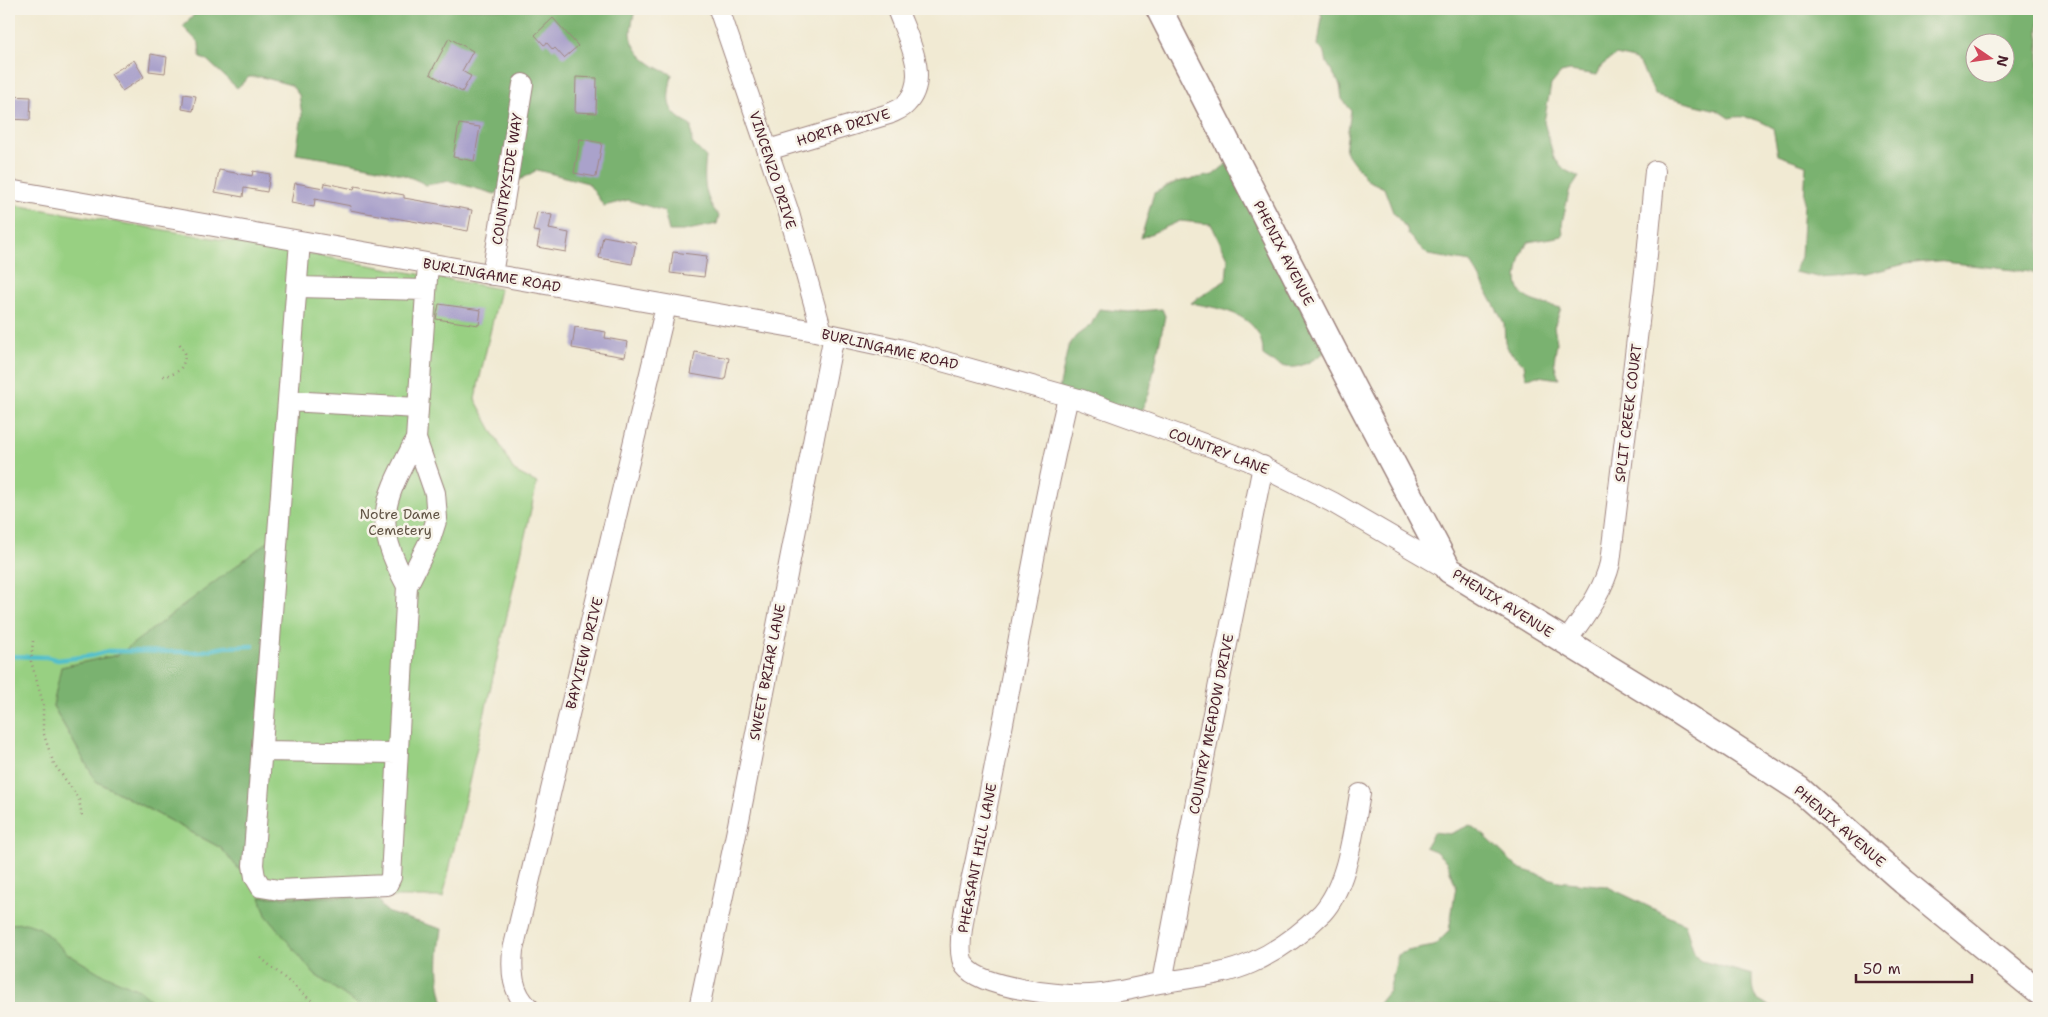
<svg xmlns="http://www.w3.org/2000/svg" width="2048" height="1017" font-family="'Shantell Sans',sans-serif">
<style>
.green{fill:#98d082;stroke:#717856;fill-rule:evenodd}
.forest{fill:#7ab270;stroke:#62684e;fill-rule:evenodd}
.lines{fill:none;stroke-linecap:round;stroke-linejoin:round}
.stream{stroke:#52bfcb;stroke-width:4.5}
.building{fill:#aaa2cb}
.minor-casing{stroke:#9e847f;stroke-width:22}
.major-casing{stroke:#9e847f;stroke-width:28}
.path{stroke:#9e847f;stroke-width:2.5;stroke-dasharray:1 4;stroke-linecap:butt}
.minor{stroke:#fff;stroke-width:20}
.major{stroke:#fff;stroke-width:25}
.labels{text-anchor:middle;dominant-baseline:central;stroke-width:5;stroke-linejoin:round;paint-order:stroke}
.street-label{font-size:14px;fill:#4a1f2b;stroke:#f7f3e8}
.park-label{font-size:14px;fill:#615445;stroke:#f7f3e8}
</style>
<rect width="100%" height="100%" fill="#f7f3e8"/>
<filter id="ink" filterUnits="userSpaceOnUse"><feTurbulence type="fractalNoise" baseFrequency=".02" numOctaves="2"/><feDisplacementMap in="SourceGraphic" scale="10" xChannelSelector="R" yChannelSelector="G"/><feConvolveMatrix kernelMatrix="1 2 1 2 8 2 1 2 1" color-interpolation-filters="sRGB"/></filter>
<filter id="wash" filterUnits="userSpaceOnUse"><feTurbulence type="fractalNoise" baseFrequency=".0096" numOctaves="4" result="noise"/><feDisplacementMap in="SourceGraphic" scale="20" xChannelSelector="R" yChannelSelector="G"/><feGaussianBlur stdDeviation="1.12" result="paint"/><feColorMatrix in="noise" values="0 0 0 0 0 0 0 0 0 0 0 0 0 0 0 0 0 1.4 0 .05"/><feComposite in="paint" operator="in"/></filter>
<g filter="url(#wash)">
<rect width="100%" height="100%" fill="#f1ead3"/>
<path class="green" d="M 9,204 L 320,256 L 500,289 L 475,399 L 514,471 L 537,483 L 443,897 L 260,897 L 314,974 L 363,1008 L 102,1008 L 9,980 ZM 118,655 L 248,879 L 221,848 L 96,781 L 53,706 L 62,667 Z"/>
<path class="forest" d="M 199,9 L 635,9 C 634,16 631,25 631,33 C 632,54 654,68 672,74 C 667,102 664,110 691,126 L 692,143 L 706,157 C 703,179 704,199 719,216 L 717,224 L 683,231 L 669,231 L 664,211 L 628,200 L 604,206 L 588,183 L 537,170 L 495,194 L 450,181 L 426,185 C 397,167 331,160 296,154 L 302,115 L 299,95 L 291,85 L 262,77 L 249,77 L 237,88 L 207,60 L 200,58 L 199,43 L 183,27 Z
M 1320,9 L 2039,9 L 2039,273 L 1936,261 L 1905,264 L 1866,274 L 1818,277 L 1794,272 L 1801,257 L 1806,165 L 1778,155 L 1773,128 C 1760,120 1744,114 1729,118 L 1717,110 L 1655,95 C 1653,86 1648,84 1646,77 C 1638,57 1636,60 1616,55 L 1602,65 L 1597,75 L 1570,71 L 1561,73 L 1551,85 L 1544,122 L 1554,158 L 1565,170 L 1579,177 L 1569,192 L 1562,224 L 1563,236 L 1528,242 C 1522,251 1520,259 1518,271 C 1512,302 1538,302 1561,308 L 1554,327 L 1557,342 L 1554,362 L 1559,379 L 1538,376 L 1526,378 L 1524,364 L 1509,351 L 1505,342 L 1504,323 L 1471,262 L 1428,255 L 1408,235 L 1407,229 L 1393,212 L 1384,188 L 1367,180 L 1345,151 L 1351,110 L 1342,99 L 1340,85 L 1327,63 L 1325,54 L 1318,45 L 1322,18 ZM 2006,42 L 2006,72 L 1976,72 L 1976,42 Z
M 1235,157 L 1333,347 C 1306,364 1293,378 1263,356 C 1264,315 1224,309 1191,303 L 1226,280 L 1228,258 L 1211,224 L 1180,221 L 1141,238 L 1154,193 L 1176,182 L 1213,175 Z
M 1099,309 L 1129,312 L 1162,309 L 1165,316 L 1149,394 L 1137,419 L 1058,394 L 1068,347 L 1076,336 L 1091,325 Z
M 273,538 L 248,880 L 221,848 L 96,781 L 53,706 L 61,667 L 118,655 Z
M 1470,825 L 1485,836 L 1518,868 L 1558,881 L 1606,886 L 1685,924 L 1695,956 L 1702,961 L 1752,975 C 1752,997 1753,1000 1774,1008 L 1375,1008 L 1389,991 L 1398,955 L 1407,951 L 1434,946 L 1449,931 L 1456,886 L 1446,861 L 1435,851 L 1425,847 L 1434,832 L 1450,834 Z
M 260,897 L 377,897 L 382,907 L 389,913 L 442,929 C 438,955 436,980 445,1006 L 453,1008 L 363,1008 L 314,974 L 266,915 Z
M 26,923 L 40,928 L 68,954 L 100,973 L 139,990 L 161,1008 L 9,1008 L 9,924 Z"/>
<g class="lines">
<path class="stream" d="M 9,656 L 47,657 L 58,660 L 90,656 L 109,651 L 199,652 L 225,647 L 253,646"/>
</g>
<g id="blocks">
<path class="building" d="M 553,18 L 578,46 L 564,58 L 555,48 L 553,50 L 547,43 L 544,45 L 535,35 Z
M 449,38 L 473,51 L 462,71 L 471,76 L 462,92 L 430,74 Z
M 151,54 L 167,57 L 165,73 L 149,71 Z
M 134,60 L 144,77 L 122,91 L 111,74 Z
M 576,77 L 597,78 L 596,113 L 575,112 Z
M 184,94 L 196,96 L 193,111 L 182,109 Z
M 9,96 L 31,97 L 30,120 L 9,119 Z
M 459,124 L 480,127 L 474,161 L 453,157 Z
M 580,139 L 602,143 L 596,177 L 574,173 Z
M 219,170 L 252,176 L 253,171 L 270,174 L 267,192 L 244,188 L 243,197 L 215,192 Z
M 295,183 L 324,188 L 325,183 L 354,189 L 355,186 L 404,195 L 404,198 L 472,210 L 468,231 L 350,210 L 351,206 L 315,199 L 314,207 L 291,203 Z
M 537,212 L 552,215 L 549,229 L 569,233 L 566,252 L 537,247 L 540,232 L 533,231 Z
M 603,236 L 636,242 L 632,264 L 599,258 Z
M 673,252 L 707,256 L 704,277 L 670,273 Z
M 439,304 L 481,310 L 479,325 L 436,319 Z
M 575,327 L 606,332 L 605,338 L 628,342 L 625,357 L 572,348 Z
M 695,352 L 729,358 L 725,380 L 691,374 Z"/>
</g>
</g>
<g filter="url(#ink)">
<use href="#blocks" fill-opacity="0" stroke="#9e847f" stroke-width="1"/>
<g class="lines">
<defs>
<path id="minor" d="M 719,9 L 788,210 L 822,332
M 768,150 L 889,114 C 895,111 902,109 906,104 C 931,78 907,37 897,9
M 9,190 L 815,331 L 899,349 L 1082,400 L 1248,460 L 1332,502 L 1449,570
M 300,241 L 253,865 L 255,877 L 261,887 L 279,890 L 387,885 L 391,877 L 407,586 L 430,540 L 437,518 L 435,493 L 416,439 L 428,264
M 492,275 L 523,84
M 297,287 L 426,290
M 1068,397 C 1032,550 1009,705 976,859 C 972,880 952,949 965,966 C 982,989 1063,996 1090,995 C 1114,994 1137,987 1160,983 C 1191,977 1222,976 1251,963 C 1278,951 1301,934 1322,913 C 1348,885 1353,831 1360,794
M 288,401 L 418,408
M 407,586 C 371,519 384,502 416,439
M 1566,642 C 1583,617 1603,593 1610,563 L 1647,255 L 1655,171
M 262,751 L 397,753
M 1162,982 L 1206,748 L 1263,466
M 529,1008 C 512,993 511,971 513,950 L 666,306
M 699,1008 L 738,825 L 834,335"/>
<path id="major" d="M 1159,9 L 1354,390 L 1449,570 L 1674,708 L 1799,789 L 1904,882 L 2039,992"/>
</defs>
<use href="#minor" class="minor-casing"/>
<use href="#major" class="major-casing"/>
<path class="path" d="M 163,376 C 177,375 185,368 185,353 L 179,343
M 33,641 L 31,661 L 43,703 L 43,731 L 46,741 L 54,764 L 73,790 L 79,800 L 82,816
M 261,958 L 320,1008"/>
<use href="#minor" class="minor"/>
<use href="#major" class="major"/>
</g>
</g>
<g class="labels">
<g class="street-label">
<text transform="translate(843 127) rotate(-17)">HORTA DRIVE</text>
<text transform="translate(773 170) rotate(72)">VINCENZO DRIVE</text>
<text transform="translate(507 179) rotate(-81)">COUNTRYSIDE WAY</text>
<text transform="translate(1284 253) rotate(63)">PHENIX AVENUE</text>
<text transform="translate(492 275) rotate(10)">BURLINGAME ROAD</text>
<text transform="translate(890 349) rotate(13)">BURLINGAME ROAD</text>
<text transform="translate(1628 413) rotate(-83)">SPLIT CREEK COURT</text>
<text transform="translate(1219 451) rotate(21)">COUNTRY LANE</text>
<text transform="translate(1503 603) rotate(32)">PHENIX AVENUE</text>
<text transform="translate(584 653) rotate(-76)">BAYVIEW DRIVE</text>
<text transform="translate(767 672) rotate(-79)">SWEET BRIAR LANE</text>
<text transform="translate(1211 724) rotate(-79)">COUNTRY MEADOW DRIVE</text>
<text transform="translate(1840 826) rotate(41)">PHENIX AVENUE</text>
<text transform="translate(977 858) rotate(-79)">PHEASANT HILL LANE</text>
</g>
<g class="park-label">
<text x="400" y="514">Notre Dame<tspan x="400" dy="16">Cemetery</tspan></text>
</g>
</g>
<rect width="2048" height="1017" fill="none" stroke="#f7f3e8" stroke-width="30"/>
<g transform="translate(1990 58) rotate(103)"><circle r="24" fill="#f7f3e8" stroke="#b29e9c"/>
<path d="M0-4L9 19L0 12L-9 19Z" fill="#d1495b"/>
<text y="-8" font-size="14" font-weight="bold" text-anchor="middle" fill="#4a1f2b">N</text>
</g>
<path d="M1856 974v8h116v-8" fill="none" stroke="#4a1f2b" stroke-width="2.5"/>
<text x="1863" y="974" font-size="15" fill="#4a1f2b" stroke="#f7f3e8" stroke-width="4" paint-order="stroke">50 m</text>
</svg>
